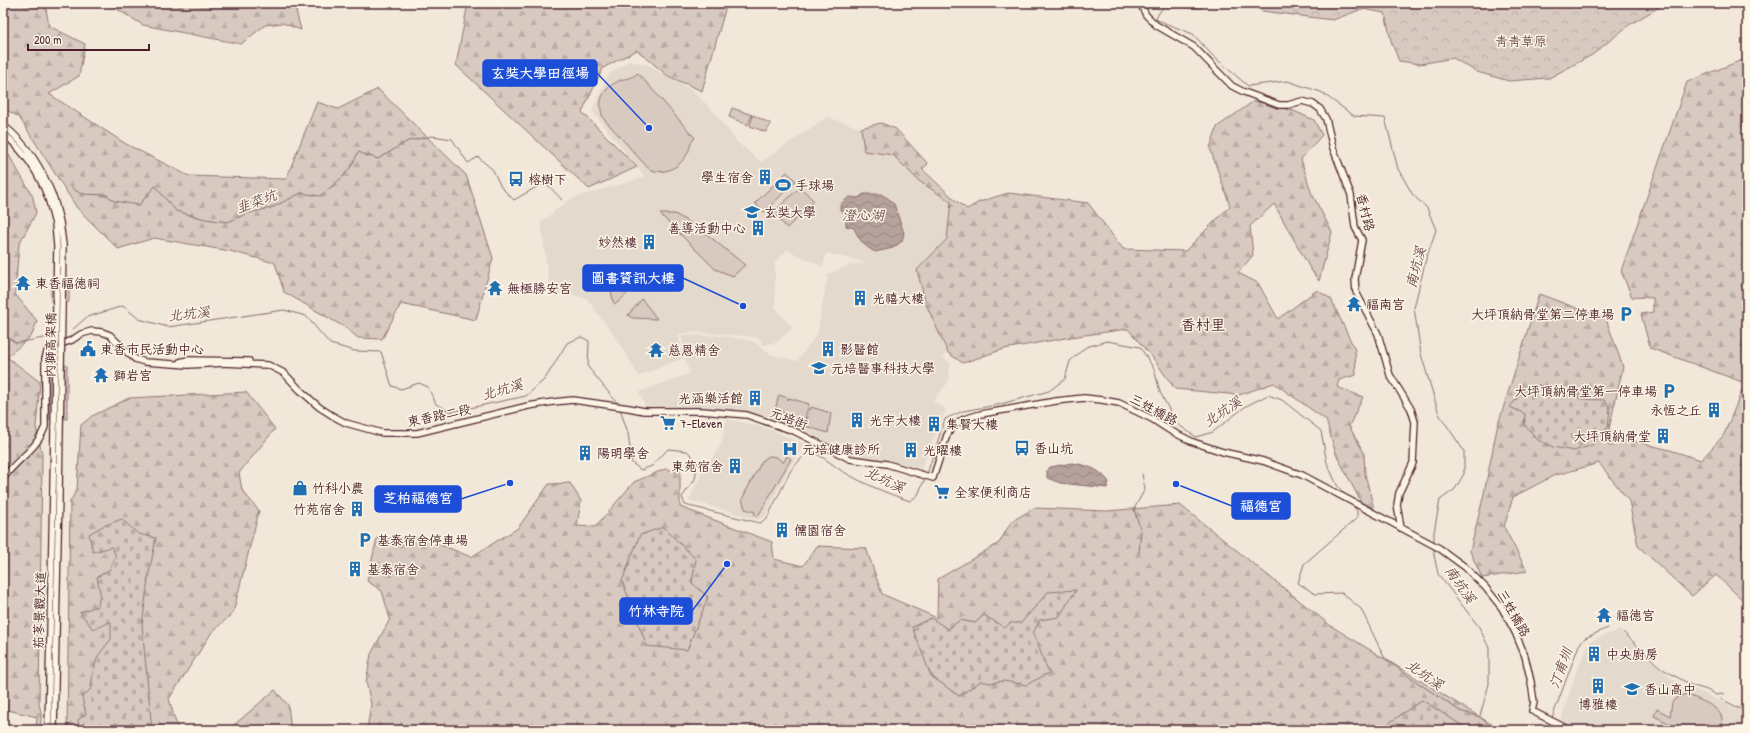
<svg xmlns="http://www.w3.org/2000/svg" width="1750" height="733" font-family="'Patrick Hand','LXGW WenKai TC',sans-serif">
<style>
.built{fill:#e4d9cd}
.grass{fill:#d8cac0;stroke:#917476}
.forest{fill:url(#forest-firs);stroke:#917476}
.cemetery{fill:url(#cemetery-stones);stroke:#917476}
.park{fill:url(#park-crowns);stroke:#917476}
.water{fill:url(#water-waves);stroke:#8b6d6f}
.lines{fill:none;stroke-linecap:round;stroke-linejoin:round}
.stream{stroke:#8b6d6f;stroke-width:1}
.minor-casing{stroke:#4a1f2b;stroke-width:8}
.minor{stroke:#fcf5e5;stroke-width:5.5}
.minor-bridge-casing{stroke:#4a1f2b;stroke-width:8;stroke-linecap:butt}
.minor-bridge{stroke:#fcf5e5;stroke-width:5.5}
.labels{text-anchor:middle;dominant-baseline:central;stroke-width:3;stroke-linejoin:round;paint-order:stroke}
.park-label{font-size:13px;fill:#6e4a50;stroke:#fcf5e5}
.poi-label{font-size:13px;fill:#4a1f2b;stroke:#fcf5e5;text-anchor:start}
.street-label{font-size:13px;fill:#4a1f2b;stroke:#fcf5e5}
.water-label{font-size:14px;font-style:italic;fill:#704c53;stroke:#fcf5e5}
.quarter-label{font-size:15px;fill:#4a1f2b;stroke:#fcf5e5}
.leader{fill:none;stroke:#1d4ed8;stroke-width:1.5}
.callout-dot{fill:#1d4ed8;stroke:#fcf5e5;stroke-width:1.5}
.callout{fill:#1d4ed8;stroke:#1d4ed8;stroke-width:1.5}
.callout-label{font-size:14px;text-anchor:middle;font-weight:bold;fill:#fff}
</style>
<defs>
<pattern id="forest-firs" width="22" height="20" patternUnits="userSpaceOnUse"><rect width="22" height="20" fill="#d8cac0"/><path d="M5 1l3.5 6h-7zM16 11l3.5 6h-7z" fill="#bbada5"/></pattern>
<pattern id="cemetery-stones" width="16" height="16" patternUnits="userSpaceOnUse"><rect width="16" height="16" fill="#d8cac0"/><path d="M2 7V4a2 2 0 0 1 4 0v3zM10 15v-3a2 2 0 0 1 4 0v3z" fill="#bbada5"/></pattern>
<pattern id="park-crowns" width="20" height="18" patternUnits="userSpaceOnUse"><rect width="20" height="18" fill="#d8cac0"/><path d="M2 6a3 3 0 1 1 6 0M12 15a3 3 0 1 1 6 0" fill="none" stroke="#bbada5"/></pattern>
<pattern id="water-waves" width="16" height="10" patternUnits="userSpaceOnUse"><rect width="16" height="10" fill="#b6a19c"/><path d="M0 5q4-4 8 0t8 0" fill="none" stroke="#96837f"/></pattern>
</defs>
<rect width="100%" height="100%" fill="#f1e8da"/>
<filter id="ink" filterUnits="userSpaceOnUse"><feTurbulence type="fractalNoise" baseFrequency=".025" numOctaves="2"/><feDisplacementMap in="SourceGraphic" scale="8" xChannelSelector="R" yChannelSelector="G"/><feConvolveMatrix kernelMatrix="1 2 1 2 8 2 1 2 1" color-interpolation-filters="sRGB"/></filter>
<g filter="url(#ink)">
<path class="built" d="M 629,61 L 646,64 L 693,91 L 714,112 L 737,142 L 761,162 L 827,117 L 861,128 L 864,151 L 893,155 L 919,181 L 951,202 L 947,239 L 917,270 L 926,304 L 948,353 L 942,356 L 950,363 L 949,381 L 933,401 L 946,409 L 921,469 L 890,461 L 856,458 L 833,447 L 817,437 L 752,414 L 647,410 L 639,392 L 689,374 L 681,335 L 724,336 L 753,341 L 770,354 L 797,361 L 817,334 L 828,274 L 849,265 L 867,263 L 826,253 L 823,267 L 787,250 L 775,262 L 775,307 L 793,328 L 777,342 L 764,345 L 757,337 L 691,332 L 678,334 L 684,358 L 639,376 L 612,332 L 587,299 L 571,294 L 550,291 L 541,222 L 570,199 L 645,177 L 592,111 L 609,74 Z
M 727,419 L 769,429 L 805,444 L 790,466 L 765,516 L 758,520 L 689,500 L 702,472 L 721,445 Z
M 1619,630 L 1672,679 L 1747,713 L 1747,730 L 1631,730 L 1623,725 L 1620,730 L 1582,730 L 1561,720 L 1575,675 L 1590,641 Z"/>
<path class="grass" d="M 638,73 L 695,138 C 689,143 691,148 687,154 C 680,168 661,177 648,168 L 603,118 C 597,101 602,88 621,80 C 627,78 632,78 638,73 Z
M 732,108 L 752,115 L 748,125 L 729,117 Z
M 753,115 L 771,124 L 766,132 L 750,126 Z
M 787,172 L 796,181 L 764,212 L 755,203 Z
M 800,187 L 814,201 L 787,228 L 773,213 Z
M 660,214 L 675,214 L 699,228 L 745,265 L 733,276 L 715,269 Z
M 607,266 L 632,289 L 616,304 L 613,302 Z
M 51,278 L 69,278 L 69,302 L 51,302 Z
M 642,299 L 657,319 L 632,318 L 628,315 Z
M 779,395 L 788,398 L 788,400 L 789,398 L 809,404 L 804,422 L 784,416 L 785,413 L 775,410 Z
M 811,407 L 831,413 L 828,433 L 805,426 Z
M 769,456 L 777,457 L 783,463 L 787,456 L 791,459 L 758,516 L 754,515 L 755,512 L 745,509 L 742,499 L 762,461 Z
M 1686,694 C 1700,701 1731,708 1720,730 L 1682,730 L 1654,716 L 1657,709 L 1670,716 L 1672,702 L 1678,697 Z"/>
<path class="forest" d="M 3,3 L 45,3 L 49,26 L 85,44 L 79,76 L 49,94 L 126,144 L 189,176 L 286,179 L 317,102 L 338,109 L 378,89 L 466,175 L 493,258 L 476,320 L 401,304 L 382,339 L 358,338 L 346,328 L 284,292 L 275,263 L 230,251 L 154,238 L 118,249 L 77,208 L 19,117 L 3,108 Z
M 107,3 L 294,3 L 301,30 L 283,23 L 265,25 L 241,44 L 143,25 Z
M 468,3 L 727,3 L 702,91 L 668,76 L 637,50 L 603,68 L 582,112 L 637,167 L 589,189 L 456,65 Z
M 1747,58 L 1747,604 L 1716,575 L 1692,596 L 1638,546 L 1629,501 L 1599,463 L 1553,476 L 1513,497 L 1504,527 L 1527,571 L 1482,578 L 1470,551 L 1483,498 L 1497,428 L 1539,294 L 1606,319 L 1623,367 L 1609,429 L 1624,439 L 1670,450 L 1701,460 L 1723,436 L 1726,430 L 1745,383 L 1650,348 L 1641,314 L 1653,312 L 1653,298 L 1632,297 L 1621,271 L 1687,82 Z
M 1254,101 L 1294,111 L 1314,120 L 1322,135 L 1301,159 L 1311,192 L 1332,232 L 1319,281 L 1311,270 L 1274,204 L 1250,226 L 1253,255 L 1238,273 L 1258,283 L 1278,319 L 1317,290 L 1331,299 L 1355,350 L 1356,375 L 1339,380 L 1337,387 L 1363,397 L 1349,426 L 1364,453 L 1365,474 L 1374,509 L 1361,502 L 1336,454 L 1326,420 L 1274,383 L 1239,395 L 1175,389 L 1153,358 L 1128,329 L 1071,337 L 1004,349 L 963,363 L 948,353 L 926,304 L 917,270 L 947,239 L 951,202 L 919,181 L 893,155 L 864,151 L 861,128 L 881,123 L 896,129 L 928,164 L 922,169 L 955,200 L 967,209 L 979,202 L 1008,193 L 1088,203 L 1123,249 L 1185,251 L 1230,206 L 1210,148 L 1217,127 Z
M 9,155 L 33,197 L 36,213 L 19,244 L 15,294 L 37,321 L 32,335 L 7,357 L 40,382 L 36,427 L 42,454 L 39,704 L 41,712 L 41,730 L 36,730 L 37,717 L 3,709 L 3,164 Z
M 246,392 L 275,429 L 239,473 L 242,490 L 259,511 L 233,613 L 212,632 L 169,699 L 178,730 L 67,730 L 70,502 L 77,489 L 81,425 L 92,416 L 129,398 Z
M 665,469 L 680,471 L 680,507 L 772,542 L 774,559 L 803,566 L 817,546 L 866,548 L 882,594 L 937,618 L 938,579 L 999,543 L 1011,522 L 1034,508 L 1107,511 L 1180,505 L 1331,626 L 1501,730 L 367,730 L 371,704 L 366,682 L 371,654 L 390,619 L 382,591 L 367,581 L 377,538 L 424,538 L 471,557 L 518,528 L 549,484 L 570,483 L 581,501 L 577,526 L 595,527 L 634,482 Z
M 275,690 L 288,705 L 291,730 L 228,730 Z"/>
<path class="cemetery" d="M 1538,385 L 1550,389 L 1572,390 L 1581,399 L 1604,400 L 1610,408 L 1608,427 L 1592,445 L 1574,451 L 1553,447 L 1538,440 L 1524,424 L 1525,414 L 1510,407 L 1523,391 Z
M 122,519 L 138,534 L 156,538 L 148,579 L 142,626 L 152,730 L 79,730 L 78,720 L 86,714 L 82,697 L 91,689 L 93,672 L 98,656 L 111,639 L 111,622 L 93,629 L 80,612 L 98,606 L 100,592 L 97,577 L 109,570 L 116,557 L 112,547 L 93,552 L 89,534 L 103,526 Z
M 663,527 L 696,559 L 692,583 L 708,597 L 687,650 L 647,646 L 622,581 L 640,535 Z
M 1076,590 L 1059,617 L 1040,620 L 1033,633 L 1049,673 L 1026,685 L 1004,681 L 990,683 L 981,681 L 959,696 L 931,676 L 912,627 L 931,618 L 948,629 L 960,620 L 975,623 L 984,615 L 1005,628 L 1010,623 L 1021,623 L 1048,592 Z
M 1422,700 L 1469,730 L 1379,730 Z"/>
<path class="park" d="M 1248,3 L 1666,3 L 1629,25 L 1592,55 L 1549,78 L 1509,81 L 1477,72 L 1453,58 L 1420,64 L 1399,61 L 1391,41 L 1385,13 L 1362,9 L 1333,20 L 1262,11 Z
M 49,365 L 67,365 L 67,419 L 49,419 Z"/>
<path class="water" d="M 864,194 L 881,194 L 889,199 L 894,204 L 904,233 L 902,241 L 893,248 L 875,252 C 864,246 859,240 854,228 L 846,226 L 846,214 L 840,210 L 840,205 L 849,197 L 858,198 Z
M 1072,463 C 1087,465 1100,469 1109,482 L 1107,488 L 1060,483 L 1047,478 L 1047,470 L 1050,467 Z"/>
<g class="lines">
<path class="stream" d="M 1203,3 L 1201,8 L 1163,7 L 1155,19 L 1193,34 L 1213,56 L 1248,86 L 1287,81 L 1321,92 L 1354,116 L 1385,118 L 1398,169 L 1413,195 L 1427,208 L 1436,230 L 1426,259 L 1414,308 L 1421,354 L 1439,414 L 1464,451 L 1464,474 L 1455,489 L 1440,500 L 1434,532 L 1434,542
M 72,188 L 81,194 L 107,195 L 114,201 L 139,205 L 155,186 L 176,211 L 205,219 L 228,222 L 248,213 L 271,208 L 301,193 L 320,196 C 337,182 351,173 358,152 L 378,159 L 408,141 L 432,136 L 452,139 L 468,163 L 478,157 L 493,170 L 501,187 L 514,200 L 540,185 L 548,185 L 562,200
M 3,317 L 5,335 L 16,343 L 49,337
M 72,330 L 87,317 L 123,306 L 139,319 L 168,327 L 284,310 L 306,316 L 330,344 L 355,351 L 381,352 L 392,386 L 401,389 L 419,383 L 428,387 L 436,404 L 451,412 L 526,396 L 545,379 L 567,343 L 581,337 L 589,341 L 588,367 L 618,404
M 620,409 L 628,433 L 632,463 L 641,470 L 652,466 L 668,449 L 687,451 L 698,462 L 695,479 L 682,497 L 685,505 L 760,523 L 767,518 L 791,470 L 808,451 C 821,454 831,464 842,471 C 864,484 886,493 910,501 L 918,495 L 925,478
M 927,474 L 945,419 L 963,411 L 997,405 L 1049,391 L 1065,379 L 1070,361 L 1086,347 L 1107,341 L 1140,347 L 1154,369 L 1160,392 L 1176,423 L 1196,437 L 1213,432 L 1246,406 L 1268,395 L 1282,400 L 1321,431 L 1327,463 L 1337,485 L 1345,495
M 1352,504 L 1357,511 L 1357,518 L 1304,564 L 1298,583 L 1315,594 L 1342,593 L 1361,609 L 1384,657 L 1408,676 L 1460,711 L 1480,717 L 1494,730
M 1434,547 L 1434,555 L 1438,574 L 1479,627 L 1489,648 L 1489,684 L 1480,716
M 1139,553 L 1141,531 L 1134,509 L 1145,489 L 1142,474
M 1623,632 L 1661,668 L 1691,685 L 1707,690 L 1716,695 L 1724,694
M 1721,699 L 1747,712
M 1552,718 L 1579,645 L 1585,638 L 1608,628
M 1548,730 L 1550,723"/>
<defs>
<path id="minor" d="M 1140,3 L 1146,15 L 1156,25 L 1194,47 L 1232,86 L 1244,92 L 1279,105 L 1288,105 L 1302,101 L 1313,104 L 1320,109 L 1326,119 L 1333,148 L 1351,195 L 1355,227 L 1362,240 L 1355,279 L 1356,292 L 1378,334 L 1390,375 L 1411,409 L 1415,422 L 1413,463 L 1399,493 L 1397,505 L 1401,528
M 3,125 C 29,146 42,169 54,199
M 3,133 C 24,151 40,174 49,201
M 180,362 L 188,360 L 249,361
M 3,479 C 16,459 36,451 45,427 L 45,359 L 48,349 L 72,340 L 81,334 L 92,331 L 102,332 L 110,335 L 128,353 L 135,359 L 145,362 L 188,365 L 224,363 L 268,365 L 284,373 L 300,390 L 319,407 L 333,416 L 346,423 L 382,433 L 417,433 L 528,406 L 553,402 L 573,400 L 629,408 L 644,411 L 702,411 L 747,415 L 794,431 L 850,459 L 887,464 L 933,478 L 947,435 L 953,426 L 964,419 L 981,414 L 1056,401 L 1084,398 L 1102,400 L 1119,403 L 1152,419 L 1169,430 L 1193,442 L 1223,452 L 1263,461 L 1302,475 L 1439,548 L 1465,567 L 1485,587 L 1502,608 L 1515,632 L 1525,656 L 1531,682 L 1534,702 L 1532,711 L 1570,730
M 48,730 L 53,490
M 54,730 L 59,492"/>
</defs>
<use href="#minor" class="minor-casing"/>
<use href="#minor" class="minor"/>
<defs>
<path id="minor-bridge" d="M 54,199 L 60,222 L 63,245 L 59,492
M 49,201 L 55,224 L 57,246 L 53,490"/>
</defs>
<use href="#minor-bridge" class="minor-bridge-casing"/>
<use href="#minor-bridge" class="minor-bridge"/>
</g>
</g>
<defs>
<symbol id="building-bare" viewBox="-9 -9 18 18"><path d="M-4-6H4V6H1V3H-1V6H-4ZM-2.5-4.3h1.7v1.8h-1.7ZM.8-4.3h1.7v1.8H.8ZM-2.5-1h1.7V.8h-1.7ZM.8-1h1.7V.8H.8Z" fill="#1f6fb2" stroke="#fcf5e5" stroke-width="2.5" paint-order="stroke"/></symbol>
<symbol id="bus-bare" viewBox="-9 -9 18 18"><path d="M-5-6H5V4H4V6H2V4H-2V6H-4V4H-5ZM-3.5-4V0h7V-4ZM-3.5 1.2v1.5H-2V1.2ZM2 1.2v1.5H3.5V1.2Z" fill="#1f6fb2" stroke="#fcf5e5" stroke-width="2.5" paint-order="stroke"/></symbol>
<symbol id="stadium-bare" viewBox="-9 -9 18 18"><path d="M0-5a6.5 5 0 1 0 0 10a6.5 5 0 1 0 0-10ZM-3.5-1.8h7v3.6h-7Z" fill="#1f6fb2" stroke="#fcf5e5" stroke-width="2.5" paint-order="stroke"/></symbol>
<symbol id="university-bare" viewBox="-9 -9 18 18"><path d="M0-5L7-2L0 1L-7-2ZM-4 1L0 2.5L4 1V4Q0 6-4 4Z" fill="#1f6fb2" stroke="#fcf5e5" stroke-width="2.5" paint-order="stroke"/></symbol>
<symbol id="temple-bare" viewBox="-9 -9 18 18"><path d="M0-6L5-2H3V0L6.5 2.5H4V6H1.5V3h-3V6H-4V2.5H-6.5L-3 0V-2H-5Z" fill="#1f6fb2" stroke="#fcf5e5" stroke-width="2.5" paint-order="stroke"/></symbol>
<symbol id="parking-bare" viewBox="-9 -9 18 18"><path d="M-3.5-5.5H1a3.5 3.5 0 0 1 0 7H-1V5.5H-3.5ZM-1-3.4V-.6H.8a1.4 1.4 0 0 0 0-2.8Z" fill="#1f6fb2" stroke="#fcf5e5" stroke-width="2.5" paint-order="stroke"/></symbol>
<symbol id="civic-bare" viewBox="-9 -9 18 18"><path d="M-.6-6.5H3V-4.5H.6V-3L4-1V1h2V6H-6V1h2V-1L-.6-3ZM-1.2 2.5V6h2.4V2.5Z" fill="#1f6fb2" stroke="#fcf5e5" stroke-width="2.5" paint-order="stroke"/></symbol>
<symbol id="supermarket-bare" viewBox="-9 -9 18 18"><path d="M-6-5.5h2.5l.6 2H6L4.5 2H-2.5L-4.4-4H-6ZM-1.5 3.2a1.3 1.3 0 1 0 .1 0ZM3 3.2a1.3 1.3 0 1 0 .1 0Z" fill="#1f6fb2" stroke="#fcf5e5" stroke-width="2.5" paint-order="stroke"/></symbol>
<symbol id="hospital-bare" viewBox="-9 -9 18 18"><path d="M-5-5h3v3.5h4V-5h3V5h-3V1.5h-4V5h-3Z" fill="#1f6fb2" stroke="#fcf5e5" stroke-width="2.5" paint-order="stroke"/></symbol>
<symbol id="shop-bare" viewBox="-9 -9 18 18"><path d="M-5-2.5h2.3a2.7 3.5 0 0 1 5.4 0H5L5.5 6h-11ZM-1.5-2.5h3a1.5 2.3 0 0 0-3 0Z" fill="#1f6fb2" stroke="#fcf5e5" stroke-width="2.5" paint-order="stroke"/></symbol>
<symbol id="school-bare" viewBox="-9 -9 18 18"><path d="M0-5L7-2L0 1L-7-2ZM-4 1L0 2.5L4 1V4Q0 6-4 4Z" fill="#1f6fb2" stroke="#fcf5e5" stroke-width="2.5" paint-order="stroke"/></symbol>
</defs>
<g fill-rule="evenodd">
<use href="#building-bare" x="754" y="166" width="22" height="22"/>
<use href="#bus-bare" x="505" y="168" width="22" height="22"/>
<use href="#stadium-bare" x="772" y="174" width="22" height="22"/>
<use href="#university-bare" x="741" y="201" width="22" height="22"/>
<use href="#building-bare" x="747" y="217" width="22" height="22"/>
<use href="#building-bare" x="638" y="231" width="22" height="22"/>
<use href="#temple-bare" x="12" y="272" width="22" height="22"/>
<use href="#temple-bare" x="484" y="277" width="22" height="22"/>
<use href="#building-bare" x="849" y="287" width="22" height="22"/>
<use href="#temple-bare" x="1343" y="293" width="22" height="22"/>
<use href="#parking-bare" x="1615" y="303" width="22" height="22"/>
<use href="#civic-bare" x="77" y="338" width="22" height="22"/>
<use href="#building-bare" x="817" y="338" width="22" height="22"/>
<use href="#temple-bare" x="645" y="339" width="22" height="22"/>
<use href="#university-bare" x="808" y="357" width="22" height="22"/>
<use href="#temple-bare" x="90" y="364" width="22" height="22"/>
<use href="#parking-bare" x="1658" y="380" width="22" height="22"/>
<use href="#building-bare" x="744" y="387" width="22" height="22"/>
<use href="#building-bare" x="1703" y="399" width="22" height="22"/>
<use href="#building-bare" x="846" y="409" width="22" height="22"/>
<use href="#supermarket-bare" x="657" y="412" width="22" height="22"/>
<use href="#building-bare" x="923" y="413" width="22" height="22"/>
<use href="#building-bare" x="1652" y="425" width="22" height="22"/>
<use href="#bus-bare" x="1011" y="437" width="22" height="22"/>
<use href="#hospital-bare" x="779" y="438" width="22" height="22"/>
<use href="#building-bare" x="900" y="439" width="22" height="22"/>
<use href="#building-bare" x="574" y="442" width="22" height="22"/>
<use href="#building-bare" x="724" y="455" width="22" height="22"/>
<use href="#shop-bare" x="289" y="477" width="22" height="22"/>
<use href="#supermarket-bare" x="931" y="481" width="22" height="22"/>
<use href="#building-bare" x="346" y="498" width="22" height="22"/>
<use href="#building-bare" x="771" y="519" width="22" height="22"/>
<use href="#parking-bare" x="354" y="529" width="22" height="22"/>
<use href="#building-bare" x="344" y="558" width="22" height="22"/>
<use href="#temple-bare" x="1593" y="604" width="22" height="22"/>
<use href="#building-bare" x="1583" y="643" width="22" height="22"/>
<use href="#building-bare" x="1587" y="675" width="22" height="22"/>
<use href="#school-bare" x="1621" y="678" width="22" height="22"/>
</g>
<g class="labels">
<g class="park-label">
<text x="1521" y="41">青青草原</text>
</g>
<g class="poi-label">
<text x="753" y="177" text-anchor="end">學生宿舍</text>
<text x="528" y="179">榕樹下</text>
<text x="795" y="185">手球場</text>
<text x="764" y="212">玄奘大學</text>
<text x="746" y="228" text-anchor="end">善導活動中心</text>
<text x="637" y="242" text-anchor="end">妙然樓</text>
<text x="35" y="283">東香福德祠</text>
<text x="507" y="288">無極勝安宮</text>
<text x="872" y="298">光禧大樓</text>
<text x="1366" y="304">福南宮</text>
<text x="1614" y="314" text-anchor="end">大坪頂納骨堂第二停車場</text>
<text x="100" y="349">東香市民活動中心</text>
<text x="840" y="349">影醫館</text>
<text x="668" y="350">慈恩精舍</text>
<text x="831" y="368">元培醫事科技大學</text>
<text x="113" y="375">獅岩宮</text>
<text x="1657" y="391" text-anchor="end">大坪頂納骨堂第一停車場</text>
<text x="743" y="398" text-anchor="end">光涵樂活館</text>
<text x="1702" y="410" text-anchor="end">永恆之丘</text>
<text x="869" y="420">光宇大樓</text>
<text x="680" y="423">7-Eleven</text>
<text x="946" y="424">集賢大樓</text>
<text x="1651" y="436" text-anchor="end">大坪頂納骨堂</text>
<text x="1034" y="448">香山坑</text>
<text x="802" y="449">元培健康診所</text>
<text x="923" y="450">光曜樓</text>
<text x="597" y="453">陽明學舍</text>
<text x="723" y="466" text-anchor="end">東苑宿舍</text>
<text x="312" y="488">竹科小農</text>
<text x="954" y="492">全家便利商店</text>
<text x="345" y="509" text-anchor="end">竹苑宿舍</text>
<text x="794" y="530">儒園宿舍</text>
<text x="377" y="540">基泰宿舍停車場</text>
<text x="367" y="569">基泰宿舍</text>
<text x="1616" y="615">福德宮</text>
<text x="1606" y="654">中央廚房</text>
<text x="1644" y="689">香山高中</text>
<text x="1598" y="704" text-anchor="middle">博雅樓</text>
</g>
<g class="street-label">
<text transform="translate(1366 212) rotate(76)">香村路</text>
<text transform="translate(50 345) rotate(-89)">內獅高架橋</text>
<text transform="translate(1154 409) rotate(28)">三姓橋路</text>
<text transform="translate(439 415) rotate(-12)">東香路二段</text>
<text transform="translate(789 418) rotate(21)">元培街</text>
<text transform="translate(39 610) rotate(-88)">茄苳景觀大道</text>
<text transform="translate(1514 613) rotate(60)">三姓橋路</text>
</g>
<g class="water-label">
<text transform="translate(256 201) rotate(-20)">韭菜坑</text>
<text x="863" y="214">澄心湖</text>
<text transform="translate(1415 267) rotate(-75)">南坑溪</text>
<text transform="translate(189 313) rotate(-6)">北坑溪</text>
<text transform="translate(502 389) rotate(-16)">北坑溪</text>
<text transform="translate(1222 411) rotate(-34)">北坑溪</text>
<text transform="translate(885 479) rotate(25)">北坑溪</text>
<text transform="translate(1461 584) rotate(55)">南坑溪</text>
<text transform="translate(1560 668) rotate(-70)">汀甫圳</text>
<text transform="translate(1425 674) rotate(35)">北坑溪</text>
</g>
<g class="quarter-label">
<text x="1203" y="324">香村里</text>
</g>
</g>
<path class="leader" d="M649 128L597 73M743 306L683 278M510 483L461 499M1176 484L1232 506M727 564L692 611"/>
<g class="callout-dot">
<circle cx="649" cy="128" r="4"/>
<circle cx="743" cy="306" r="4"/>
<circle cx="510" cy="483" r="4"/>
<circle cx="1176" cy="484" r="4"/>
<circle cx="727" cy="564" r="4"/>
</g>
<g class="callout">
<rect x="483" y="60" width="114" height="26" rx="4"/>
<rect x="583" y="265" width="100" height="26" rx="4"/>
<rect x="375" y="486" width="86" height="26" rx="4"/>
<rect x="1232" y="493" width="58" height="26" rx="4"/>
<rect x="620" y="598" width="72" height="26" rx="4"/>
</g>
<g class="callout-label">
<text x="540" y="78">玄奘大學田徑場</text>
<text x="633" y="283">圖書資訊大樓</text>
<text x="418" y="503">芝柏福德宮</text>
<text x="1261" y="511">福德宫</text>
<text x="656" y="616">竹林寺院</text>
</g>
<rect width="1750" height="733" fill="none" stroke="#fcf5e5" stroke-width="16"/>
<rect x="8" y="8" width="1734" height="717" fill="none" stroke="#4a1f2b" stroke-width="1.5" filter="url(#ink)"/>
<path d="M28 44v6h121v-6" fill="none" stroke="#4a1f2b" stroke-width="2"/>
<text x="34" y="44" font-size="12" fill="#4a1f2b" stroke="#fcf5e5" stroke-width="3" paint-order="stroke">200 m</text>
</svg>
